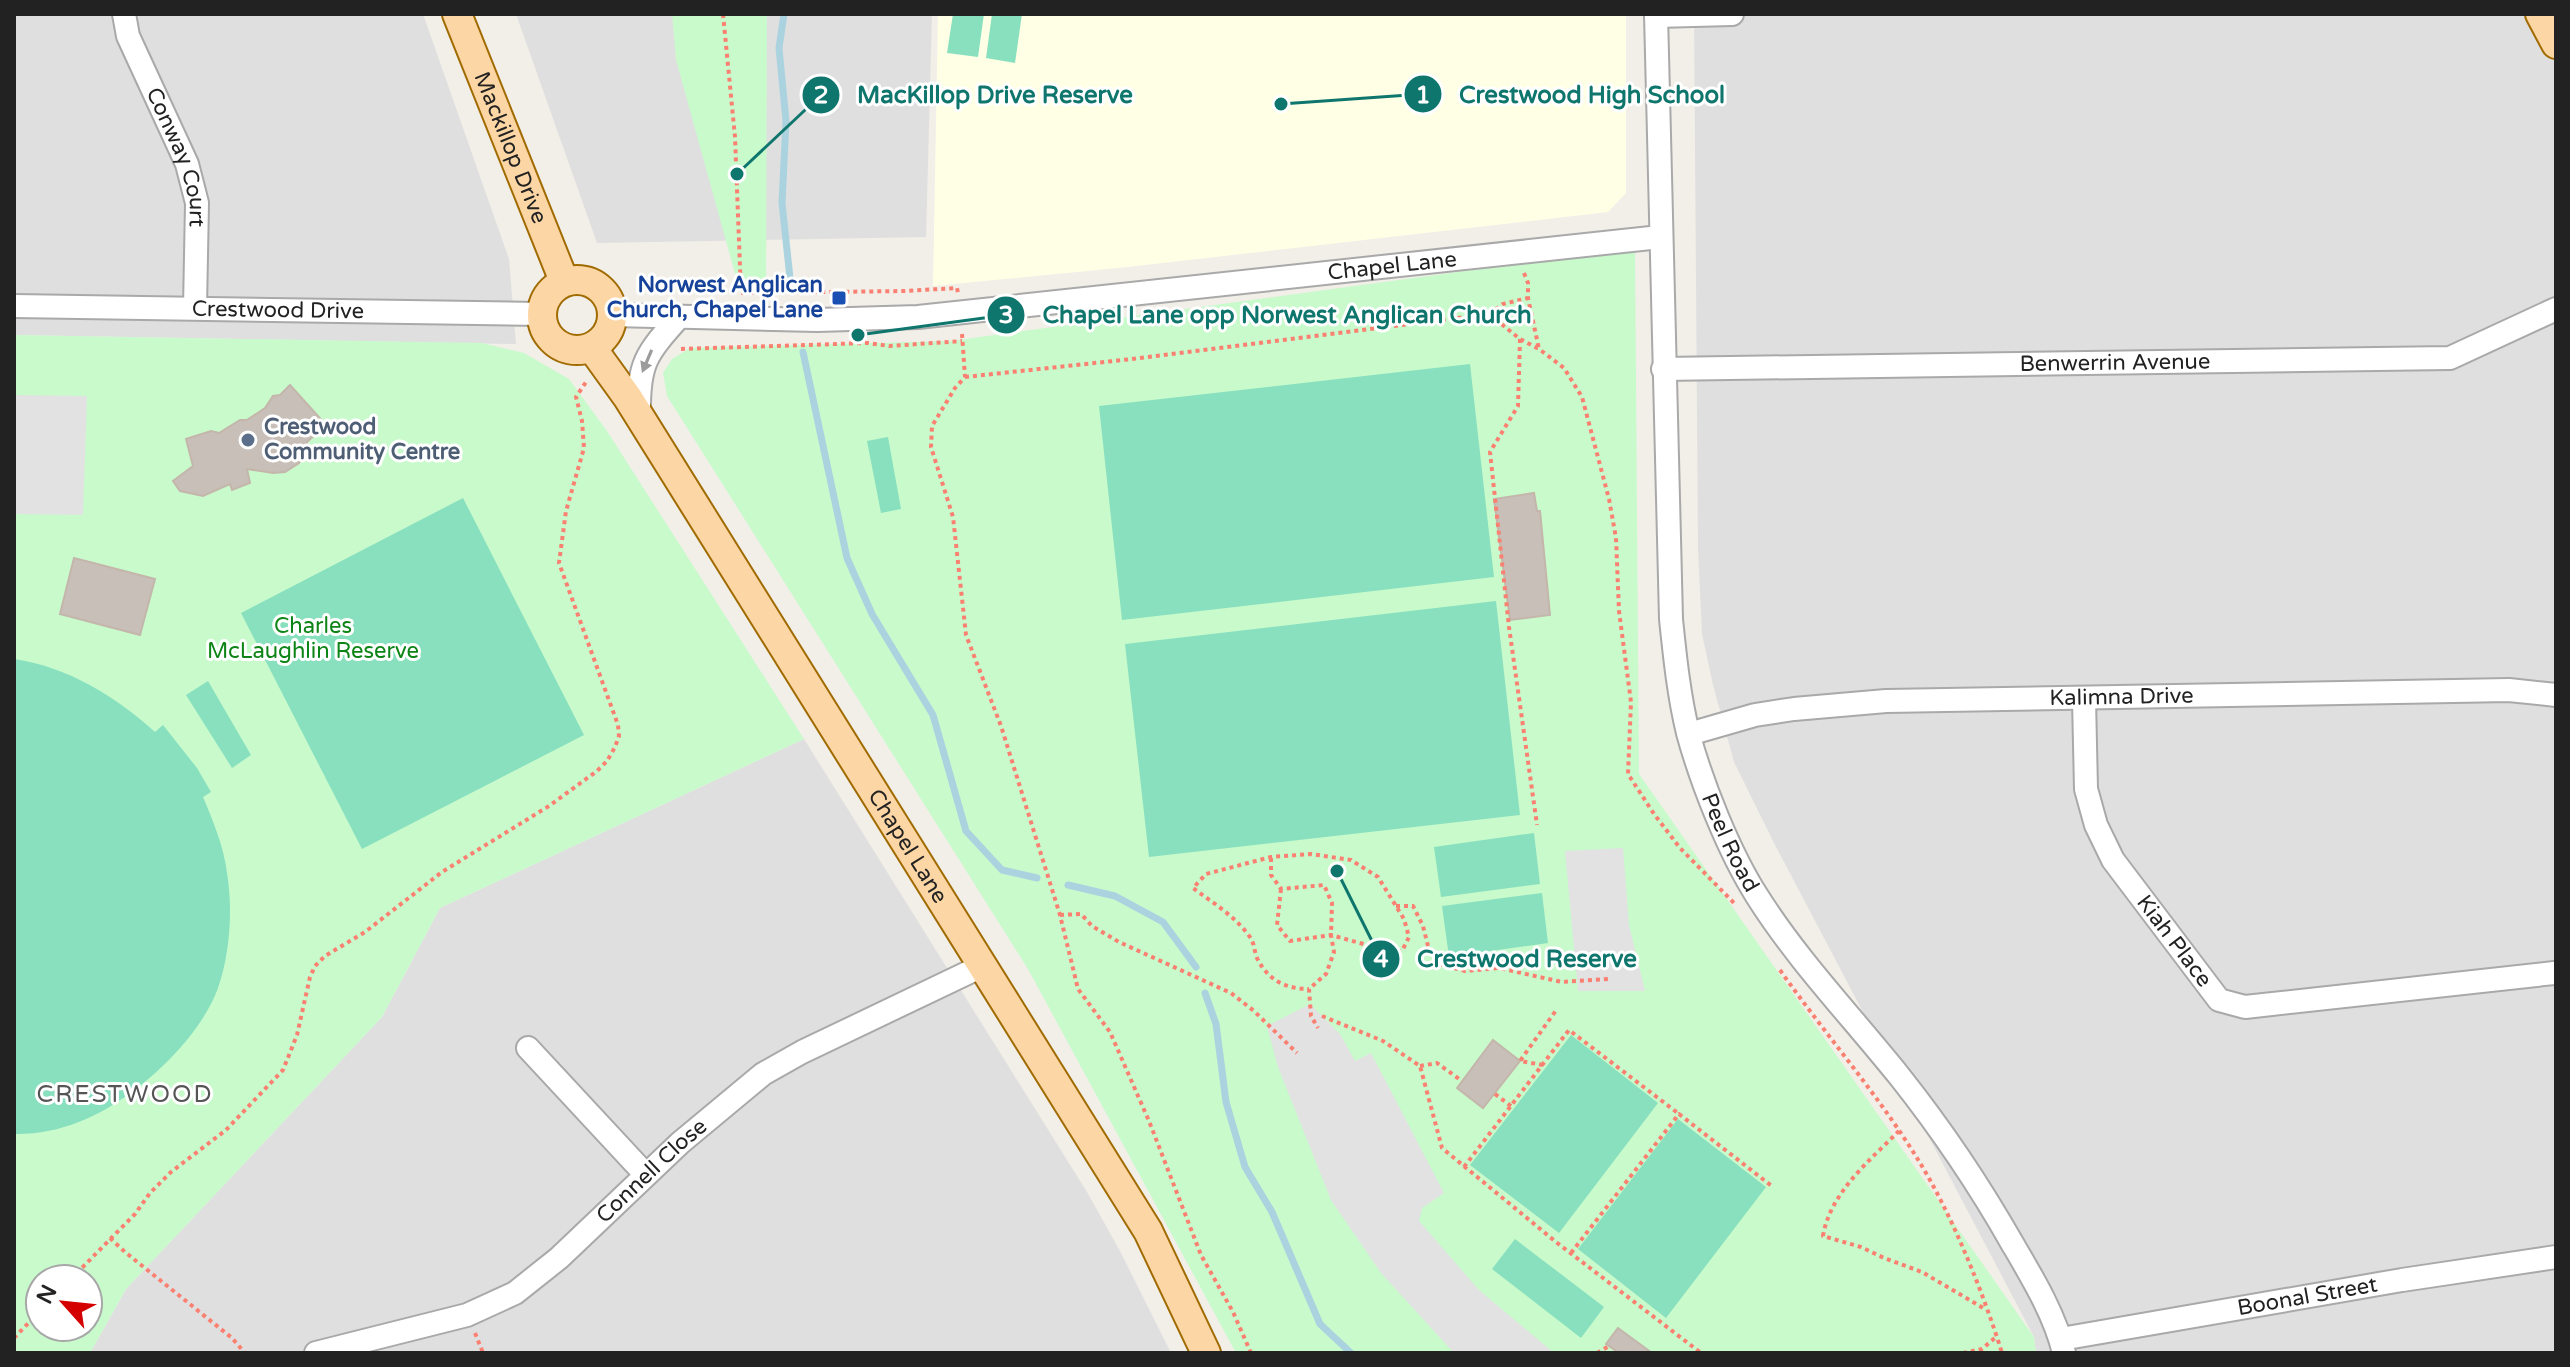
<svg xmlns="http://www.w3.org/2000/svg" width="2570" height="1367" font-family="'Varela Round',sans-serif">
<style>
.residential{fill:#e0dfdf}
.education{fill:#ffffe5}
.park{fill:#c8facc;fill-rule:evenodd}
.pitch{fill:#88e0be}
.parking{fill:#e2e2e2}
.lines{fill:none;stroke-linecap:round;stroke-linejoin:round}
.stream{stroke:#aad3df;stroke-width:7}
.building{fill:#c7bfb8;stroke:#c4b6ab;stroke-width:2}
.minor-casing{stroke:#a9a9a9;stroke-width:26}
.major-casing{stroke:#a06b00;stroke-width:32}
.path{stroke:#fa8072;stroke-width:4;stroke-dasharray:4 4;stroke-linecap:butt}
.minor{stroke:#fff;stroke-width:22}
.major{stroke:#fcd6a4;stroke-width:28}
.oneway{fill:#9c9c9c}
.transit-dot{fill:#1a4fb4;stroke:#fff;stroke-width:3}
.service-dot{fill:#5c6f8a;stroke:#fff;stroke-width:3}
.labels{text-anchor:middle;dominant-baseline:central;stroke-width:6;stroke-linejoin:round;paint-order:stroke}
.street-label{font-size:22px;fill:#222;stroke:#fff}
.transit-label{font-size:22px;font-weight:bold;fill:#164399;stroke:#fff;text-anchor:end}
.service-label{font-size:22px;font-weight:bold;fill:#4e5e75;stroke:#fff;text-anchor:start}
.park-label{font-size:22px;fill:#0c8416;stroke:#fff}
.neighbourhood-label{font-size:24px;letter-spacing:2px;fill:#555;stroke:#fff}
.leader{fill:none;stroke:#0f766e;stroke-width:3}
.callout-dot{fill:#0f766e;stroke:#fff;stroke-width:3}
.mark-label{font-size:24px;text-anchor:middle;font-weight:bold;fill:#fff}
.callout-label{font-size:24px;text-anchor:middle;font-weight:bold;fill:#0f766e;stroke:#fff;stroke-width:6;stroke-linejoin:round;paint-order:stroke}
</style>
<rect width="100%" height="100%" fill="#f2efe9"/>
<path class="residential" d="M 14,14 L 423,14 L 509,259 L 516,344 L 14,335 Z
M 516,14 L 932,14 L 926,237 L 597,243 Z
M 1694,14 L 2556,14 L 2556,1353 L 2036,1353 L 2034,1337 L 1774,843 L 1734,762 L 1713,685 L 1702,634 L 1698,549 Z
M 804,739 L 1087,1192 L 1120,1251 L 1171,1353 L 90,1353 L 126,1289 L 382,1017 L 440,908 Z"/>
<path class="education" d="M 938,14 L 1626,14 L 1626,193 L 1608,212 L 1128,267 L 933,286 Z"/>
<path class="park" d="M 672,14 L 767,14 L 766,291 L 739,288 L 676,60 Z
M 1635,248 L 1639,774 L 2034,1337 L 2036,1353 L 1236,1353 L 1028,969 L 667,396 L 663,373 L 672,359 L 690,348 L 950,341 Z
M 14,335 L 482,343 L 524,353 L 569,379 L 607,431 L 804,739 L 440,908 L 382,1017 L 126,1289 L 90,1353 L 14,1353 ZM 40,1279 L 88,1279 L 88,1327 L 40,1327 Z"/>
<path class="pitch" d="M 953,14 L 984,14 L 978,57 L 947,53 Z
M 992,14 L 1022,14 L 1015,63 L 986,58 Z
M 1470,364 L 1494,577 L 1122,620 L 1099,406 Z
M 888,437 L 901,509 L 881,513 L 867,441 Z
M 463,498 L 584,735 L 362,849 L 241,613 Z
M 1496,601 L 1520,815 L 1149,857 L 1125,644 Z
M 14,659 C 68,667 115,696 155,732 L 163,725 L 197,768 L 211,792 L 203,797 C 213,821 224,847 227,873 C 233,910 230,953 218,988 C 204,1027 165,1068 133,1091 C 99,1117 58,1135 14,1134 Z
M 208,681 L 251,755 L 232,768 L 186,695 Z
M 1534,833 L 1540,884 L 1441,897 L 1434,847 Z
M 1542,893 L 1548,943 L 1449,957 L 1442,906 Z
M 1571,1035 L 1658,1103 L 1559,1233 L 1470,1165 Z
M 1678,1119 L 1766,1187 L 1666,1318 L 1578,1249 Z
M 1515,1239 L 1604,1307 L 1581,1338 L 1492,1269 Z"/>
<path class="parking" d="M 14,395 L 87,396 L 83,515 L 14,514 Z
M 1623,848 L 1629,925 L 1645,991 L 1578,991 L 1565,851 Z
M 1310,1004 L 1340,1034 L 1355,1061 L 1371,1053 L 1444,1193 L 1422,1208 L 1419,1221 L 1479,1290 L 1554,1353 L 1454,1353 L 1381,1273 L 1331,1200 L 1278,1067 L 1267,1026 Z"/>
<g class="lines">
<path class="stream" d="M 784,14 L 779,48 L 786,121 L 782,203 L 790,278
M 803,352 L 847,558 L 872,614 L 933,715 L 966,831 L 1002,870 L 1037,878
M 1068,885 L 1115,896 L 1163,922 L 1196,967
M 1205,993 L 1216,1024 L 1226,1102 L 1245,1167 L 1272,1212 L 1320,1324 L 1351,1353"/>
</g>
<path class="building" d="M 290,385 L 326,425 L 307,442 L 306,452 L 299,463 L 285,472 L 273,473 L 247,469 L 250,483 L 232,490 L 230,484 L 203,496 L 180,491 L 173,481 L 193,466 L 186,439 L 211,431 L 219,433 L 240,420 L 247,420 L 265,408 L 273,396 L 280,395 Z
M 1534,493 L 1537,511 L 1540,511 L 1550,615 L 1510,620 L 1494,499 Z
M 74,558 L 155,579 L 140,635 L 60,614 Z
M 1493,1040 L 1520,1061 L 1483,1108 L 1457,1088 Z
M 1618,1328 L 1652,1353 L 1619,1353 L 1606,1344 Z"/>
<g class="lines">
<defs>
<g id="minor">
<path id="s1" d="M 124,14 L 128,36 L 187,164 L 197,203 L 195,308"/>
<path id="s2" d="M 1656,14 L 1671,619 C 1675,658 1679,696 1688,733 C 1702,784 1729,852 1757,896 C 1798,961 1852,1017 1900,1077 C 1942,1130 1979,1185 2012,1243 C 2032,1277 2055,1315 2064,1353"/>
<path d="M 1656,16 L 1732,14"/>
<path id="s3" d="M 14,306 L 541,314"/>
<path id="s4" d="M 613,315 L 817,320 L 918,317 L 1660,237"/>
<path id="s5" d="M 1663,369 L 2450,358 L 2556,309"/>
<path d="M 639,415 C 638,363 646,354 679,317"/>
<path id="s6" d="M 2084,699 L 2086,789 L 2096,825 L 2113,860 L 2219,1000 L 2245,1007 L 2554,973"/>
<path id="s7" d="M 1689,734 L 1755,715 L 1794,709 L 1886,701 L 2509,690 L 2556,695"/>
<path d="M 528,1048 L 646,1175"/>
<path id="s8" d="M 2061,1339 L 2402,1280 L 2556,1257"/>
<path id="s9" d="M 316,1353 L 467,1315 L 515,1293 L 559,1258 L 680,1143 L 763,1074 L 802,1052 L 984,965"/>
</g>
<g id="major">
<path id="s10" d="M 457,14 L 564,281"/>
<path d="M 2540,14 L 2556,44"/>
<circle cx="577" cy="315" r="35"/>
<path id="s11" d="M 592,348 L 628,398 L 1148,1231 L 1206,1353"/>
</g>
</defs>
<use href="#minor" class="minor-casing"/>
<use href="#major" class="major-casing"/>
<path class="path" d="M 723,14 L 735,137 L 741,293 L 905,291 L 957,288 L 958,293
M 1524,273 L 1528,283 L 1528,298 L 1539,349
M 1489,314 L 1503,304 L 1528,298
M 962,334 L 965,377 L 955,388 L 932,426 L 931,447 L 953,517 L 966,635 L 1001,726 L 1060,915 L 1078,989 L 1110,1032 L 1149,1121 L 1201,1255 L 1233,1312 L 1251,1353
M 1520,339 L 1518,406 L 1490,452 L 1509,627 L 1537,825
M 681,349 L 868,343 L 889,346 L 962,341
M 965,377 L 1132,359 L 1489,314 L 1520,339 L 1539,349 L 1564,368 L 1582,397 L 1609,499 L 1616,538 L 1619,611 L 1631,702 L 1628,774 L 1654,814 L 1680,848 L 1735,904
M 1271,858 L 1271,875 L 1281,889 L 1324,885 L 1332,903 L 1331,935 L 1334,952 L 1326,974 L 1309,989 L 1311,1016 L 1318,1028
M 1281,889 L 1277,925 L 1290,941 L 1331,935 L 1367,945 L 1386,954 L 1402,951 L 1409,937 L 1404,919 L 1378,877 L 1351,860 L 1311,854 L 1271,857 L 1206,874 L 1193,888 C 1213,903 1235,916 1250,937 C 1255,944 1254,953 1258,960 C 1269,981 1287,989 1309,989
M 1396,906 L 1413,906 L 1423,926 L 1428,946 L 1442,965 L 1465,971 L 1499,968 L 1562,982 L 1609,979
M 1060,915 L 1081,914 L 1092,926 L 1119,942 L 1231,993 L 1254,1011 L 1297,1053
M 1498,952 L 1499,968
M 1780,970 C 1825,1034 1876,1092 1917,1158 C 1951,1212 1983,1292 2002,1353
M 1322,1016 L 1383,1041 L 1420,1066 L 1442,1148 L 1556,1242 L 1701,1353
M 1543,1065 L 1520,1061 L 1557,1009
M 1420,1066 L 1437,1063 L 1462,1081
M 1495,1094 L 1511,1106
M 1899,1131 C 1870,1160 1830,1193 1823,1236 L 1861,1247 L 1884,1258 L 1922,1272 L 1985,1309
M 1464,1167 L 1569,1030 L 1679,1114
M 110,1238 L 125,1252 L 232,1338 L 245,1353
M 1571,1253 L 1679,1114 L 1773,1187
M 71,1279 L 135,1214 L 150,1193 L 171,1172 L 226,1130 L 283,1070 L 297,1035 L 310,977 L 315,966 L 325,956 L 365,932 L 442,872 L 549,806 L 597,771 L 607,761 L 615,747 L 619,736 L 618,725 L 559,563 L 566,511 L 584,448 L 582,421 L 576,397 L 586,382
M 475,1333 L 483,1353
M 14,1338 L 40,1311
M 1597,1353 L 1609,1346
M 1963,1353 L 1982,1349 L 1997,1336"/>
<use href="#minor" class="minor"/>
<use href="#major" class="major"/>
</g>
<defs><path id="oneway-solid" d="M-6-.8H1V-3.2L6.5 0L1 3.2V.8H-6Z" transform="scale(2)"/></defs>
<use class="oneway" href="#oneway-solid" transform="translate(647 361) rotate(113)"/>
<rect class="transit-dot" x="831" y="290" width="16" height="16" rx="4"/>
<circle class="service-dot" cx="248" cy="440" r="8"/>
<g class="labels">
<g class="street-label">
<text stroke="none"><textPath href="#s10" startOffset="144">Mackillop Drive</textPath></text>
<text stroke="none"><textPath href="#s1" startOffset="154">Conway Court</textPath></text>
<text stroke="none"><textPath href="#s4" startOffset="782">Chapel Lane</textPath></text>
<text stroke="none"><textPath href="#s3" startOffset="264">Crestwood Drive</textPath></text>
<text stroke="none"><textPath href="#s5" startOffset="452">Benwerrin Avenue</textPath></text>
<text stroke="none"><textPath href="#s7" startOffset="436">Kalimna Drive</textPath></text>
<text stroke="none"><textPath href="#s2" startOffset="838">Peel Road</textPath></text>
<text stroke="none"><textPath href="#s11" startOffset="590">Chapel Lane</textPath></text>
<text stroke="none"><textPath href="#s6" startOffset="268">Kiah Place</textPath></text>
<text stroke="none"><textPath href="#s9" startOffset="392">Connell Close</textPath></text>
<text stroke="none"><textPath href="#s8" startOffset="250">Boonal Street</textPath></text>
</g>
<g class="transit-label">
<text x="823" y="285">Norwest Anglican<tspan x="823" dy="25">Church, Chapel Lane</tspan></text>
</g>
<g class="service-label">
<text x="264" y="427">Crestwood<tspan x="264" dy="25">Community Centre</tspan></text>
</g>
<g class="park-label">
<text x="313" y="626">Charles<tspan x="313" dy="25">McLaughlin Reserve</tspan></text>
</g>
<g class="neighbourhood-label">
<text x="125" y="1094">CRESTWOOD</text>
</g>
</g>
<path class="leader" d="M1281 104L1423 94M737 174L821 95M858 335L1006 315M1337 871L1381 959"/>
<g class="callout-dot">
<circle cx="1281" cy="104" r="8"/>
<circle cx="737" cy="174" r="8"/>
<circle cx="858" cy="335" r="8"/>
<circle cx="1337" cy="871" r="8"/>
<circle cx="1423" cy="94" r="20"/>
<circle cx="821" cy="95" r="20"/>
<circle cx="1006" cy="315" r="20"/>
<circle cx="1381" cy="959" r="20"/>
</g>
<g class="mark-label">
<text x="1423" y="103">1</text>
<text x="821" y="103">2</text>
<text x="1006" y="323">3</text>
<text x="1381" y="967">4</text>
</g>
<g class="callout-label">
<text x="1592" y="103">Crestwood High School</text>
<text x="995" y="103">MacKillop Drive Reserve</text>
<text x="1287" y="323">Chapel Lane opp Norwest Anglican Church</text>
<text x="1527" y="967">Crestwood Reserve</text>
</g>
<rect width="2570" height="1367" fill="none" stroke="#222222" stroke-width="32"/>
<g transform="translate(64 1303) rotate(297)"><circle r="38" fill="#ffffff" stroke="#a7a7a7" stroke-width="2"/>
<path d="M0-6L14 30L0 20L-14 30Z" fill="#d40000"/>
<text y="-12" font-size="22" font-weight="bold" text-anchor="middle" fill="#222222">N</text>
</g>
</svg>
